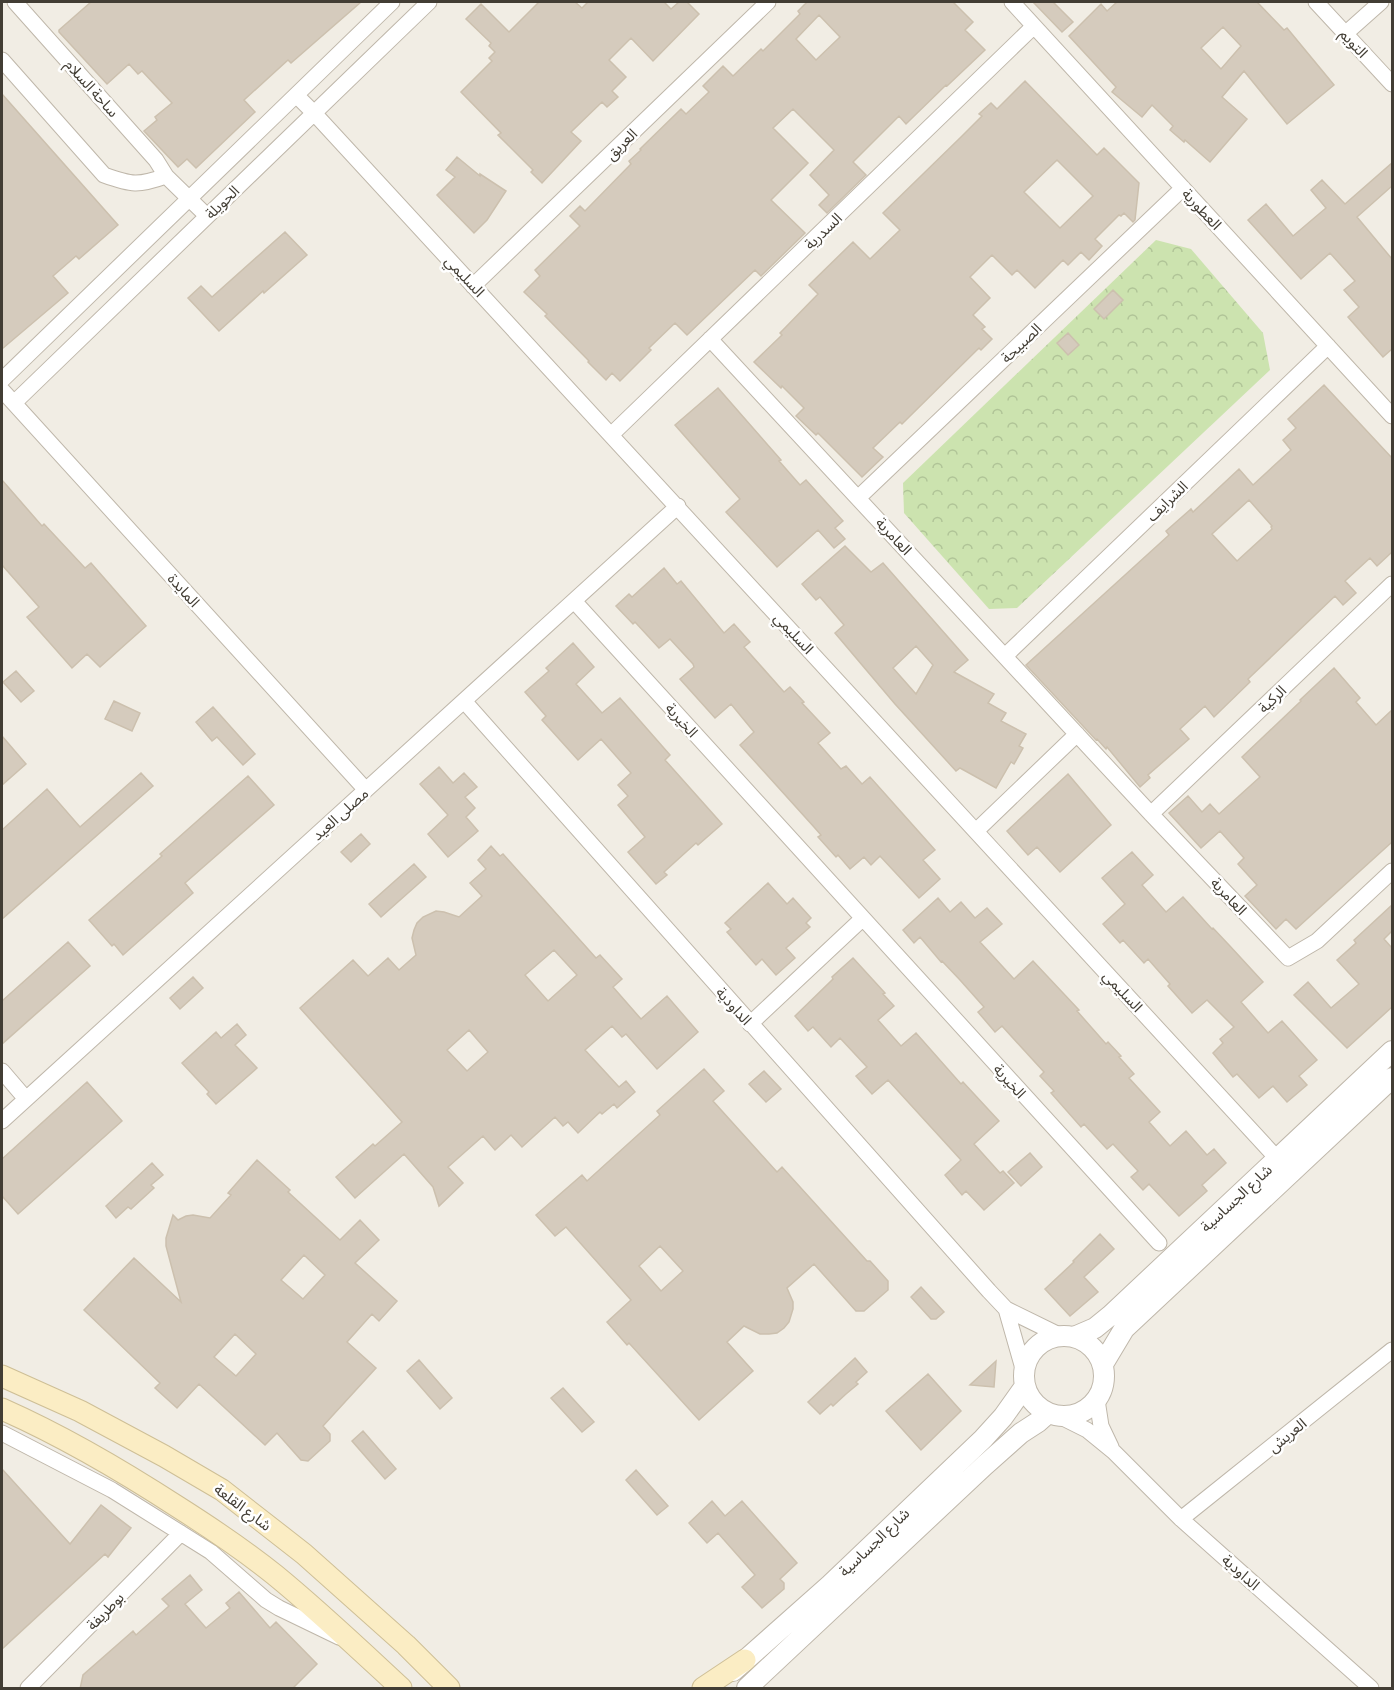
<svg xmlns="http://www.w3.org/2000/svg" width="1394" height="1690" font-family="Manrope,'Noto Sans Arabic',sans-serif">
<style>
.park{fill:url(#park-crowns)}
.building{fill:#d5cbbd;stroke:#ccc0ae;stroke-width:1.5;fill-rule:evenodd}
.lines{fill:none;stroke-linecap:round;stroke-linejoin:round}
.minor-casing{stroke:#bfb7aa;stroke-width:17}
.tertiary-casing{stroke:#bfb7aa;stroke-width:22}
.secondary-casing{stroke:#cebf96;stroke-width:23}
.minor{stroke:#fff;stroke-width:15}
.tertiary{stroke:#fff;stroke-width:20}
.secondary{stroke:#fbedc4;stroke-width:21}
.labels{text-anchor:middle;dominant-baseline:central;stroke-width:5;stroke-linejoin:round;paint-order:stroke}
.street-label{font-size:15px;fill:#423d34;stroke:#fff}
</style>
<defs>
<pattern id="park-crowns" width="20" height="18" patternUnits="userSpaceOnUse" patternTransform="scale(1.5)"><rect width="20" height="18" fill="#cce3af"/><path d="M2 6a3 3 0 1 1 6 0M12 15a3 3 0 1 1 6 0" fill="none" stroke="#b0c497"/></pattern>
</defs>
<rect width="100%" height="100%" fill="#f1ede4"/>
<path class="park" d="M 1156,240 L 1191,249 L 1263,333 L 1270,370 L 1017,608 L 989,609 L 904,513 L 903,483 Z"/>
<path class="building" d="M 91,2 L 361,2 L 291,63 L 288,60 L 244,100 L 255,112 L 196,168 L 187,159 L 178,167 L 144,131 L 157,120 L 155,117 L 172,103 L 142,71 L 138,74 L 129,64 L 107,84 L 59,32 L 59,30 Z
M 539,2 L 575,2 L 582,8 L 588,2 L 664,2 L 671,9 L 679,2 L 687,2 L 699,14 L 653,61 L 631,38 L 609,60 L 626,77 L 612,91 L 618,97 L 607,107 L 602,102 L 571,132 L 581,141 L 542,183 L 531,172 L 533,170 L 498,135 L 501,133 L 461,92 L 492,61 L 489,58 L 495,52 L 489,46 L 491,43 L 466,19 L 481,4 L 509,32 Z
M 805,2 L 953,2 L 973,22 L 965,30 L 985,50 L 947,86 L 946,85 L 906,124 L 899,116 L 853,162 L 866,175 L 827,213 L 819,205 L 829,195 L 810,175 L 834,150 L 793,109 L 773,128 L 808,163 L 771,200 L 805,233 L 761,276 L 755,270 L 687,335 L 675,323 L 649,348 L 651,350 L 620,381 L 612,373 L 606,380 L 588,362 L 589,361 L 545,316 L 547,314 L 524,292 L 540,276 L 535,270 L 580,226 L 570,216 L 580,206 L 585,211 L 631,164 L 629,161 L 641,150 L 640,149 L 681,109 L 686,114 L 709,92 L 703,86 L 723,66 L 733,76 L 761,49 L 763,51 L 800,14 L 798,11 L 806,3 ZM 819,15 L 840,37 L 816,60 L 796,39 Z
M 1033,2 L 1053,2 L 1073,22 L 1062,32 Z
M 1117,2 L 1257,2 L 1284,30 L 1287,28 L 1334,85 L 1287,124 L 1244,71 L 1222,97 L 1247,119 L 1210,162 L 1185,140 L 1184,142 L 1170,130 L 1173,126 L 1152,105 L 1142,117 L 1112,92 L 1116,87 L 1069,36 L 1101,4 L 1107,11 ZM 1223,27 L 1241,46 L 1221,69 L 1201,48 Z
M 1025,81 L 1097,155 L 1104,148 L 1139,183 L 1135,220 L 1133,222 L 1124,213 L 1121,216 L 1119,215 L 1095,239 L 1102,246 L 1089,260 L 1081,252 L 1068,265 L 1063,260 L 1035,288 L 1017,270 L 1012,275 L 992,255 L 970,277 L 990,298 L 973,315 L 985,327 L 982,329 L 992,339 L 981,350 L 979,348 L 902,424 L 900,422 L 873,448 L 883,457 L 862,477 L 818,433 L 816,435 L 796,416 L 804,408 L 782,386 L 781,388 L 754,362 L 782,335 L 780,333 L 818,294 L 809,285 L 853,242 L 870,259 L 900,230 L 883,213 L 961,137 L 982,116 L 979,114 L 991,103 L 997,109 ZM 1057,160 L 1093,196 L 1060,228 L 1024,192 Z
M 2,94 L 118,225 L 79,259 L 76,256 L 53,276 L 68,293 L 2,349 Z
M 457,157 L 480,176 L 480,174 L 506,191 L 487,220 L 474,233 L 437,195 L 455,177 L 446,170 Z
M 1392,163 L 1392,186 L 1357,217 L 1392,259 L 1392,349 L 1383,357 L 1348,317 L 1359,307 L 1344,290 L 1355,281 L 1330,253 L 1301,279 L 1248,220 L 1266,204 L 1293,236 L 1326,208 L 1311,190 L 1322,180 L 1345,204 Z
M 285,232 L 307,255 L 264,293 L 263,291 L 219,331 L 188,298 L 201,286 L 212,297 Z
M 1113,290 L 1123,300 L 1104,319 L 1094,309 Z
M 1068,333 L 1079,345 L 1068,355 L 1057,343 Z
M 1324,385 L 1392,458 L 1392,552 L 1377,566 L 1370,558 L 1345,581 L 1356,593 L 1343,605 L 1335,596 L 1248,679 L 1250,682 L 1214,717 L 1205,706 L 1180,729 L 1189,739 L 1148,775 L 1150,778 L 1140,787 L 1107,747 L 1106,749 L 1097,739 L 1096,740 L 1026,665 L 1169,535 L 1166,531 L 1191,509 L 1193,512 L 1239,469 L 1253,485 L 1291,450 L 1283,440 L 1296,428 L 1288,419 ZM 1249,500 L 1272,526 L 1271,527 L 1272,529 L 1237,561 L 1212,534 Z
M 718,388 L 781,460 L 779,461 L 800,485 L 806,480 L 843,521 L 835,528 L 845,539 L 834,548 L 818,530 L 777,567 L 726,512 L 740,499 L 675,425 Z
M 2,480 L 42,526 L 44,524 L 85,568 L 91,563 L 146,626 L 100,667 L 87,654 L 72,668 L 27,617 L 39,607 L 2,565 Z
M 845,546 L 871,572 L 883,563 L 968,660 L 954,672 L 994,694 L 988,703 L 1006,713 L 1001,721 L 1026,734 L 1019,746 L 1023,748 L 1014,764 L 1011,762 L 996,788 L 960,768 L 956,771 L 895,704 L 835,633 L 844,625 L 820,597 L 816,600 L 802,584 ZM 916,646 L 933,665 L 916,694 L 893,668 Z
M 664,568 L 677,584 L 681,581 L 724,633 L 734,624 L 750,642 L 744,647 L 784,692 L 790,687 L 804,702 L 802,703 L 830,733 L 818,743 L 841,769 L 846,766 L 862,784 L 870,777 L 935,850 L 923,860 L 940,879 L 919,898 L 880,856 L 871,865 L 864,857 L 850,869 L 838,855 L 836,857 L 818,837 L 821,835 L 814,827 L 740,745 L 754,732 L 731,704 L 715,718 L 680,679 L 694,667 L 693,664 L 670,639 L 659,648 L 635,622 L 633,624 L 616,606 L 629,594 L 632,597 Z
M 573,643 L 594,667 L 576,684 L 602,713 L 620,698 L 670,755 L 665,760 L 722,824 L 698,845 L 696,843 L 664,872 L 667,875 L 656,884 L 628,852 L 645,837 L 618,805 L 628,796 L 618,785 L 631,773 L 601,739 L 578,760 L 542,720 L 546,716 L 525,692 L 549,671 L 546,668 Z
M 1334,668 L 1360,698 L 1356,702 L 1376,725 L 1392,710 L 1392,842 L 1296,929 L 1286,919 L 1276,929 L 1245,896 L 1257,885 L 1238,864 L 1244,858 L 1220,831 L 1201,848 L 1169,813 L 1188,796 L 1202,812 L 1210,804 L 1219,814 L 1260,777 L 1242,757 L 1301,701 L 1300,700 Z
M 16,671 L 34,691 L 21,702 L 3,682 Z
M 114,701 L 140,713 L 132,731 L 105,719 Z
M 213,707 L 255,754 L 243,765 L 217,737 L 212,741 L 196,722 Z
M 2,736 L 26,764 L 2,785 Z
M 439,767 L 453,783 L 464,773 L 477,787 L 465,797 L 475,808 L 466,817 L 478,831 L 448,857 L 428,834 L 448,815 L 420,784 Z
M 141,773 L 153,786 L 2,919 L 2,830 L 47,789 L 80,827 Z
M 1068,774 L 1111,825 L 1060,872 L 1037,847 L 1028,855 L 1007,831 Z
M 248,776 L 274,805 L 185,883 L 193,893 L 123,955 L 114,944 L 112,946 L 89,920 L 162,856 L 160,854 Z
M 361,834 L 370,844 L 351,862 L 341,852 Z
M 491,846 L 500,856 L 503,854 L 596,958 L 600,955 L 622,979 L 613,987 L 641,1019 L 667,996 L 698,1032 L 657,1069 L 626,1034 L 622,1037 L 612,1026 L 585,1050 L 619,1087 L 626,1081 L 635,1092 L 617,1108 L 614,1104 L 602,1114 L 600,1112 L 578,1133 L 568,1122 L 563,1126 L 555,1117 L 522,1147 L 511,1135 L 495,1150 L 483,1136 L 448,1167 L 463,1183 L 439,1206 L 433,1187 L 404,1154 L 355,1198 L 336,1177 L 373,1144 L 375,1146 L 402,1122 L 300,1008 L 353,960 L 368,976 L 388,958 L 399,970 L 416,955 L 412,938 L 414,930 L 417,923 L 423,917 L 436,911 L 444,912 L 459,917 L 482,896 L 470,883 L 486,869 L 478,860 ZM 554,950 L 577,975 L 548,1001 L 525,975 ZM 469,1030 L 488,1052 L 467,1071 L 447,1050 Z
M 1132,852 L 1153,875 L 1142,885 L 1166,912 L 1183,897 L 1212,929 L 1213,928 L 1229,945 L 1263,982 L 1241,1002 L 1268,1033 L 1282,1021 L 1317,1060 L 1299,1076 L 1307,1085 L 1287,1102 L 1273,1086 L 1259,1098 L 1237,1074 L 1233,1077 L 1213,1053 L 1223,1043 L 1220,1039 L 1234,1027 L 1207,1000 L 1192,1013 L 1168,986 L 1170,984 L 1148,959 L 1144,963 L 1123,940 L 1120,943 L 1103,924 L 1125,904 L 1102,878 Z
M 414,864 L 426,877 L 381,917 L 369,904 Z
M 768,883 L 787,904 L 793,898 L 811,918 L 806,923 L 810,927 L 786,948 L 795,958 L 776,975 L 762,959 L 756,965 L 727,932 L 731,929 L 725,923 Z
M 938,898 L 950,912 L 961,902 L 975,918 L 987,908 L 1002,924 L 980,942 L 1014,979 L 1033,961 L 1079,1010 L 1077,1011 L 1106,1044 L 1108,1042 L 1121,1056 L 1119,1057 L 1134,1074 L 1129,1078 L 1160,1112 L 1149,1122 L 1170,1146 L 1186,1131 L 1207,1155 L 1214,1149 L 1226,1163 L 1202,1185 L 1207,1191 L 1179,1216 L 1149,1184 L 1143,1190 L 1131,1177 L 1138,1171 L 1113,1144 L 1107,1149 L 1084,1124 L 1081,1127 L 1051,1093 L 1054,1091 L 1040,1076 L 1044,1072 L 1002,1026 L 995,1032 L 978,1012 L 984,1007 L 960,980 L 942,961 L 941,962 L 920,937 L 914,943 L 903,930 Z
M 1392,905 L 1392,931 L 1384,939 L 1392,948 L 1392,1007 L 1347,1048 L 1294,995 L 1308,982 L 1331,1008 L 1359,984 L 1337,960 L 1356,943 L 1354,940 Z
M 68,942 L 90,966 L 2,1044 L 2,1001 Z
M 853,958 L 885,993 L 883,994 L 894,1006 L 878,1020 L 901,1046 L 916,1033 L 961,1084 L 963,1082 L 999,1121 L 974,1144 L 1000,1173 L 1003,1171 L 1014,1183 L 984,1210 L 966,1191 L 962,1195 L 945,1175 L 961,1160 L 888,1080 L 872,1094 L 856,1076 L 867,1067 L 840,1038 L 831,1047 L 813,1027 L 808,1031 L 795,1016 L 833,979 L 832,977 Z
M 193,977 L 203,988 L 180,1009 L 170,998 Z
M 237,1024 L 246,1035 L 235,1045 L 257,1068 L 216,1104 L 207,1094 L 209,1092 L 182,1063 L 216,1032 L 221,1038 Z
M 704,1069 L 724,1091 L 713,1101 L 777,1172 L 782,1167 L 867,1261 L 870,1261 L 888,1281 L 888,1290 L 864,1311 L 856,1311 L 814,1264 L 787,1288 L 793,1302 L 793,1309 L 789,1322 L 784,1328 L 777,1333 L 769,1334 L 760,1334 L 744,1326 L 727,1342 L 753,1371 L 699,1420 L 629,1343 L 627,1345 L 607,1322 L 631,1300 L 566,1227 L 555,1236 L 536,1215 L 582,1175 L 587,1181 L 660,1115 L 657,1111 ZM 660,1246 L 683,1271 L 661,1291 L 639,1266 Z
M 764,1071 L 781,1089 L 766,1102 L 749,1084 Z
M 87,1082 L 122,1121 L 18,1214 L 2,1196 L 2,1159 Z
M 1030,1153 L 1042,1167 L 1021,1186 L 1008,1172 Z
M 257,1160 L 290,1190 L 288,1192 L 340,1240 L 360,1220 L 379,1240 L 355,1263 L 397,1301 L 379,1321 L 372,1314 L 347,1342 L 376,1368 L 323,1426 L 330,1434 L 330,1441 L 308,1461 L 301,1460 L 277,1433 L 265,1445 L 199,1384 L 177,1408 L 155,1388 L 160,1383 L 84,1310 L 134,1258 L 181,1302 L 166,1246 L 166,1238 L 173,1215 L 178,1220 L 186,1216 L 193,1215 L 210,1218 L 231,1195 L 228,1193 ZM 304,1255 L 325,1275 L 303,1299 L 281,1280 ZM 235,1334 L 256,1354 L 236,1376 L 214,1357 Z
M 152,1163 L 163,1175 L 151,1185 L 154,1188 L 131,1209 L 128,1207 L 116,1218 L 106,1206 Z
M 1100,1234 L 1114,1249 L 1084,1277 L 1098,1292 L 1070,1316 L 1045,1289 L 1074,1262 L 1073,1261 Z
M 921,1287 L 944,1312 L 936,1319 L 931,1319 L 911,1297 Z
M 855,1358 L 867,1372 L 856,1382 L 858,1384 L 846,1394 L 833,1406 L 831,1404 L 820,1414 L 808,1402 Z
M 419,1360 L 452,1398 L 440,1409 L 407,1371 Z
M 996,1361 L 994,1387 L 970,1385 Z
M 928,1374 L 961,1411 L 921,1450 L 886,1411 Z
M 563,1388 L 594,1422 L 582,1432 L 551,1398 Z
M 363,1431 L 396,1469 L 385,1479 L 352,1441 Z
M 2,1469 L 70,1544 L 101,1505 L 131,1528 L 108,1557 L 105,1554 L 2,1649 Z
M 636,1470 L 668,1506 L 657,1515 L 626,1480 Z
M 712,1501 L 725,1516 L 742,1501 L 797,1563 L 780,1579 L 784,1583 L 784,1589 L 762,1608 L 742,1587 L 755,1575 L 718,1533 L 707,1543 L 689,1523 Z
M 190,1575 L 202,1590 L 185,1604 L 206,1628 L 230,1608 L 226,1603 L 239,1592 L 270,1628 L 276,1622 L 317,1664 L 292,1689 L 80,1689 L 83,1675 L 133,1631 L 136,1635 L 169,1606 L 162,1599 Z"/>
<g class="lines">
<defs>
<path id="minor" d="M 15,2 L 156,160 L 166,176 L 207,216
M 1012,2 L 1392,416
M 1316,2 L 1392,84
M 1345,34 L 1381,2
M 2,60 L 104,175 C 132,185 138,186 166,176
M 296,95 L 314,113 L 1285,1167
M 473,286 L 768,2
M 710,339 L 1151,814 L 1288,958 L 1317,941 L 1392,871
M 2,380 L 392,2
M 2,390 L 366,790
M 14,403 L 429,2
M 611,435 L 1034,26
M 858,498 L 1183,188
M 574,601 L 1159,1243
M 1005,656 L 1328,346
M 464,701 L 989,1291 L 1006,1309 L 1061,1336
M 1151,814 L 1392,584
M 976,831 L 1077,734
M 750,1024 L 862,919
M 2,1071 L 26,1099
M 2,1121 L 678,506
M 1006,1309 L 1024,1372
M 1097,1400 L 1101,1426 L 1111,1447
M 1059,1416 L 1087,1430 L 1114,1452 L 1181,1519 L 1371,1688
M 2,1433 L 112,1490 L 211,1552 L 266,1600 L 279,1608 L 339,1637
M 1181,1519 L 1392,1350
M 28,1688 L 181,1533"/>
<path id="tertiary" d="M1024 1376a40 40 0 1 1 80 0a40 40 0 1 1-80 0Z
M 1074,1337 L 1095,1328 L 1111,1315 L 1392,1051
M 1103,1364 L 1124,1329 L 1392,1078
M 733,1671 L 830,1585 L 983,1439 L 1003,1417 L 1025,1386
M 747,1688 L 985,1465 L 1021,1433 L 1038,1422 L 1048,1413"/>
<path id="secondary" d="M 2,1376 L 80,1411 L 164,1456 L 222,1490 L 304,1554 L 406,1645 L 449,1688
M 2,1409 C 63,1436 121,1470 178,1507 C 211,1528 244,1550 275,1575 C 319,1611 360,1650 401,1688
M 703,1688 L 745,1660"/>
</defs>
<use href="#minor" class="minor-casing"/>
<use href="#tertiary" class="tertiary-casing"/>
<use href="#secondary" class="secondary-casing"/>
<use href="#minor" class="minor"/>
<use href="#tertiary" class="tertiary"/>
<use href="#secondary" class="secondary"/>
</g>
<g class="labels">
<g class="street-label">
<text transform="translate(1354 43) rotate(47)">التويم</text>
<text transform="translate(92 88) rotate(48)">ساحة السلام</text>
<text transform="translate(621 144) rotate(-44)">العريق</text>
<text transform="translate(222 202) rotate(-44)">الحويلة</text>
<text transform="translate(1202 209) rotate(47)">العطورية</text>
<text transform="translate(823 231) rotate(-44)">السدرية</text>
<text transform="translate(465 276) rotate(47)">السليمي</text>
<text transform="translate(1021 343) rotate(-44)">الصبيحة</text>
<text transform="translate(1167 501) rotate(-44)">الشرايف</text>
<text transform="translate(894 536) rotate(47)">العامرية</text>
<text transform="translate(184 590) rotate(48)">المايدة</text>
<text transform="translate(794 633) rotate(47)">السليمي</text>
<text transform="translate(1272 699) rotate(-44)">الركية</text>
<text transform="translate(682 720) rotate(48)">الخيرية</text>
<text transform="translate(340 814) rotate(-42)">مصلى العيد</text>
<text transform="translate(1229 896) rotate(47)">العامرية</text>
<text transform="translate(1123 991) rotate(47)">السليمي</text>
<text transform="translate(734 1006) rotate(48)">الداودية</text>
<text transform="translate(1010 1081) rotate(48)">الخيرية</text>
<text transform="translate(1236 1198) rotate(-43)">شارع الجساسية</text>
<text transform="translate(1287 1435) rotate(-39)">العريش</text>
<text transform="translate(243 1507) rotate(37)">شارع القلعة</text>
<text transform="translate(874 1542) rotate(-44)">شارع الجساسية</text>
<text transform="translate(1241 1572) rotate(42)">الداودية</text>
<text transform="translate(105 1611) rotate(-46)">بوطريفة</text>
</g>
</g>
<rect width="1394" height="1690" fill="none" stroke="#423d34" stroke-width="6"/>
</svg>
